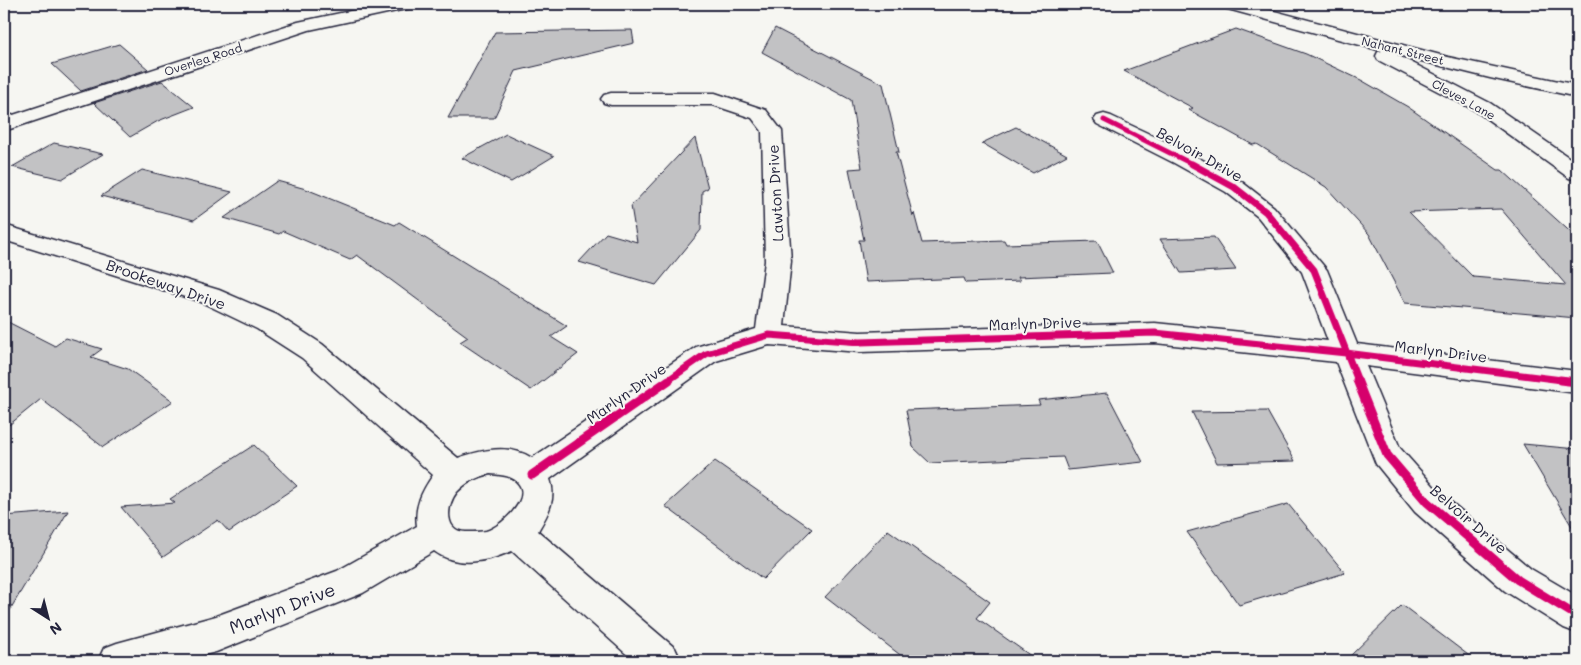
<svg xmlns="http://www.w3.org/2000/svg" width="1581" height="665" font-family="Mali,sans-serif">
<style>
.building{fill:#c2c2c4;stroke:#22223b;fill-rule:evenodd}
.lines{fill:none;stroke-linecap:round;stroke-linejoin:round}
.minor-casing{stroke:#22223b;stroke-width:3}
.minor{fill:#f6f6f2;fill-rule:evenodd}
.cycleway-far2-casing{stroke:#f6f6f2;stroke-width:7}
.cycleway-far1-casing{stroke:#f6f6f2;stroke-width:10}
.cycleway-casing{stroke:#f6f6f2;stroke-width:12}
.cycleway-far2{stroke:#d6006c;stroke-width:5}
.cycleway-far1{stroke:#d6006c;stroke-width:7}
.cycleway{stroke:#d6006c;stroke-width:9}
.labels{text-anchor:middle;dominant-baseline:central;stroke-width:4;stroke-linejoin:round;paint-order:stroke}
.far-street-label{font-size:12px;fill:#22223b;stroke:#f6f6f2}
.street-label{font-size:15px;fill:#22223b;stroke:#f6f6f2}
.near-street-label{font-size:18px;fill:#22223b;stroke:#f6f6f2}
</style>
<rect width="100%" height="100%" fill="#f6f6f2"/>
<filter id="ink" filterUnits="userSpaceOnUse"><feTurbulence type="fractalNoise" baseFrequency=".02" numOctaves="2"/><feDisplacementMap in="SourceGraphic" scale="10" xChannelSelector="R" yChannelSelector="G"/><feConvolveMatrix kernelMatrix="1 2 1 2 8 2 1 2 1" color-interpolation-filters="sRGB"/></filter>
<g filter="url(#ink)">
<path class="building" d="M 775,28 L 883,84 L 899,152 L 896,152 L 913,216 L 914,213 L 922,243 L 1004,240 L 1006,244 L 1097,241 L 1113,273 L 1018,277 L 1020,281 L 966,283 L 964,278 L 866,282 L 859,240 L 864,240 L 849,169 L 862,168 L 851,100 L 762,52 Z
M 1236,29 L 1306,54 L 1361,80 L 1408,107 L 1498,170 L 1502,170 L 1577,238 L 1577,318 L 1405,303 L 1369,234 L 1326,187 L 1257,144 L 1253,145 L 1189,110 L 1193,108 L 1124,71 ZM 1501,209 L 1566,285 L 1473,277 L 1409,212 Z
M 632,30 L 634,43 L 516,71 L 494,118 L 448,118 L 495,32 Z
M 119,44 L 148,69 L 81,91 L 52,64 Z
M 162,81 L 194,107 L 158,121 L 130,137 L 94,103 Z
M 1016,127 L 1067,155 L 1033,173 L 982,143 Z
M 506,134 L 554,156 L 511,182 L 462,158 Z
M 695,138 L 708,188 L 702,191 L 701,230 L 656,285 L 579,262 L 606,233 L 637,242 L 631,206 Z
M 54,143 L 103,154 L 62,179 L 12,167 Z
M 142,170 L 232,192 L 194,220 L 101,196 Z
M 277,181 L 306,189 L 395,225 L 399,222 L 567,326 L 551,337 L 578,354 L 531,390 L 460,342 L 468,337 L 357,255 L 350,260 L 283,231 L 279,234 L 224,218 Z
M 1214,237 L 1236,270 L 1181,273 L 1160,239 Z
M 4,320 L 55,346 L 66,338 L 102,349 L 91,357 L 128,369 L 173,401 L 103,447 L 41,399 L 4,429 Z
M 1107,393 L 1143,462 L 1068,470 L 1063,457 L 930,463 L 913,447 L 906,410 L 1040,405 L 1038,400 Z
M 1267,411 L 1295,461 L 1217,463 L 1192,412 Z
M 1523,444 L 1577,449 L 1577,535 Z
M 254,445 L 297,486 L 229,532 L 218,520 L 163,557 L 121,507 L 175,503 L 170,499 Z
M 715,461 L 812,529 L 763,579 L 665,506 Z
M 1288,504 L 1345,573 L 1239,605 L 1187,532 Z
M 68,511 L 53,537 L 4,620 L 4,516 Z
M 888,530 L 990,602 L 977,618 L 1038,661 L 908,661 L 825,597 Z
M 1402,605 L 1476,661 L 1345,661 Z"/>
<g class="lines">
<defs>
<path id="minor" d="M 383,4 L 414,4 L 412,8 L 406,9 L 309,30 L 4,131 L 4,118 L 298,22 Z
M 1222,4 L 1248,4 L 1448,57 L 1577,85 L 1577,97 L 1490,78 L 1397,55 L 1490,103 L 1577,163 L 1577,180 L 1569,178 L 1476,111 L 1378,60 L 1376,56 L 1378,52 L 1382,51 L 1224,8 Z
M 611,93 L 715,93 L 766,110 L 782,131 L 791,261 L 784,326 L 860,332 L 1155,323 L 1328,341 L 1302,272 L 1258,217 L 1226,192 L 1174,163 L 1097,124 L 1094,120 L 1097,116 L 1104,114 L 1111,116 L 1190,153 L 1242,182 L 1274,207 L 1327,270 L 1357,344 L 1577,371 L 1577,393 L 1366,366 L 1400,448 L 1439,492 L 1531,569 L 1577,596 L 1577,633 L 1564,628 L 1505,591 L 1415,512 L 1376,464 L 1336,362 L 1155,343 L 860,352 L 769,345 L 716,361 L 550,479 C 557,499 548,514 538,531 L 675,648 L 681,661 L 634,661 L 512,551 C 488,561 458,569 434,551 L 363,593 L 216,652 L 181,661 L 98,661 L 104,648 L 117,643 L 216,616 L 337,571 L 417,526 C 414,506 422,491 433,475 L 302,358 L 257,329 L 201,302 L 4,240 L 4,225 L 219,290 L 277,315 L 322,344 L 458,458 C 481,450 509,443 532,458 L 696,347 L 756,329 L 765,261 L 762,131 L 752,118 L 713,105 L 611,105 L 604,103 L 601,99 L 604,95 ZM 490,474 C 499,475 512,475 518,483 C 532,499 501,527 486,531 C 480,532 473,532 467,532 C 444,533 446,505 457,492 C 466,482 477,477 490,474 Z"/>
</defs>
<use href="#minor" class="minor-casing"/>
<use href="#minor" class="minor"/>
<defs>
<path id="cycleway-far2" d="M 1104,120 L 1194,165"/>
<path id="cycleway-far1" d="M 1192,164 L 1234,187 L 1266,212 L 1314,270 L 1358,381
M 667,381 L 706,354 L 769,335 L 860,342 L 1155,333 L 1346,353 L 1570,381"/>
<path id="cycleway" d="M 1357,380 L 1387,455 L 1427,502 L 1518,580 L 1577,616
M 1560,380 L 1577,382
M 532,475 L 669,380"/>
</defs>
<use href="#cycleway-far2" class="cycleway-far2-casing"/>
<use href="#cycleway-far1" class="cycleway-far1-casing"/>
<use href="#cycleway" class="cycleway-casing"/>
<use href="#cycleway-far2" class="cycleway-far2"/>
<use href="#cycleway-far1" class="cycleway-far1"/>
<use href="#cycleway" class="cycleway"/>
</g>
</g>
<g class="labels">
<g class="far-street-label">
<text transform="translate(1403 50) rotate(14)">Nahant Street</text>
<text transform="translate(203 59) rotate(-18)">Overlea Road</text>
<text transform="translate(1464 99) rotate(29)">Cleves Lane</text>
</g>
<g class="street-label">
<text transform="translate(1200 154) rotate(29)">Belvoir Drive</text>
<text transform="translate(775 193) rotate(-93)">Lawton Drive</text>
<text transform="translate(166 284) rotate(19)">Brookeway Drive</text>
<text transform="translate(1035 323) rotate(-2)">Marlyn Drive</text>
<text transform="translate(1441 351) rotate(7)">Marlyn Drive</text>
<text transform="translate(626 393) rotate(-35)">Marlyn Drive</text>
<text transform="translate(1469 519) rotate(41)">Belvoir Drive</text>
</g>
<g class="near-street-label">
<text transform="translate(282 608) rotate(-21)">Marlyn Drive</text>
</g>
</g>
<rect width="1581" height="665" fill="none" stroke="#f6f6f2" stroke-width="20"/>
<rect x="10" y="10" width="1561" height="645" fill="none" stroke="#22223b" stroke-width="2" filter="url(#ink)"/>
<g transform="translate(48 618) rotate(144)" stroke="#f6f6f2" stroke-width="4" paint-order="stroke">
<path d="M0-4L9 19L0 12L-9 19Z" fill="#22223b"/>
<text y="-8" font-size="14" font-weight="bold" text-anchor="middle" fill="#22223b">N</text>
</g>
</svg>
